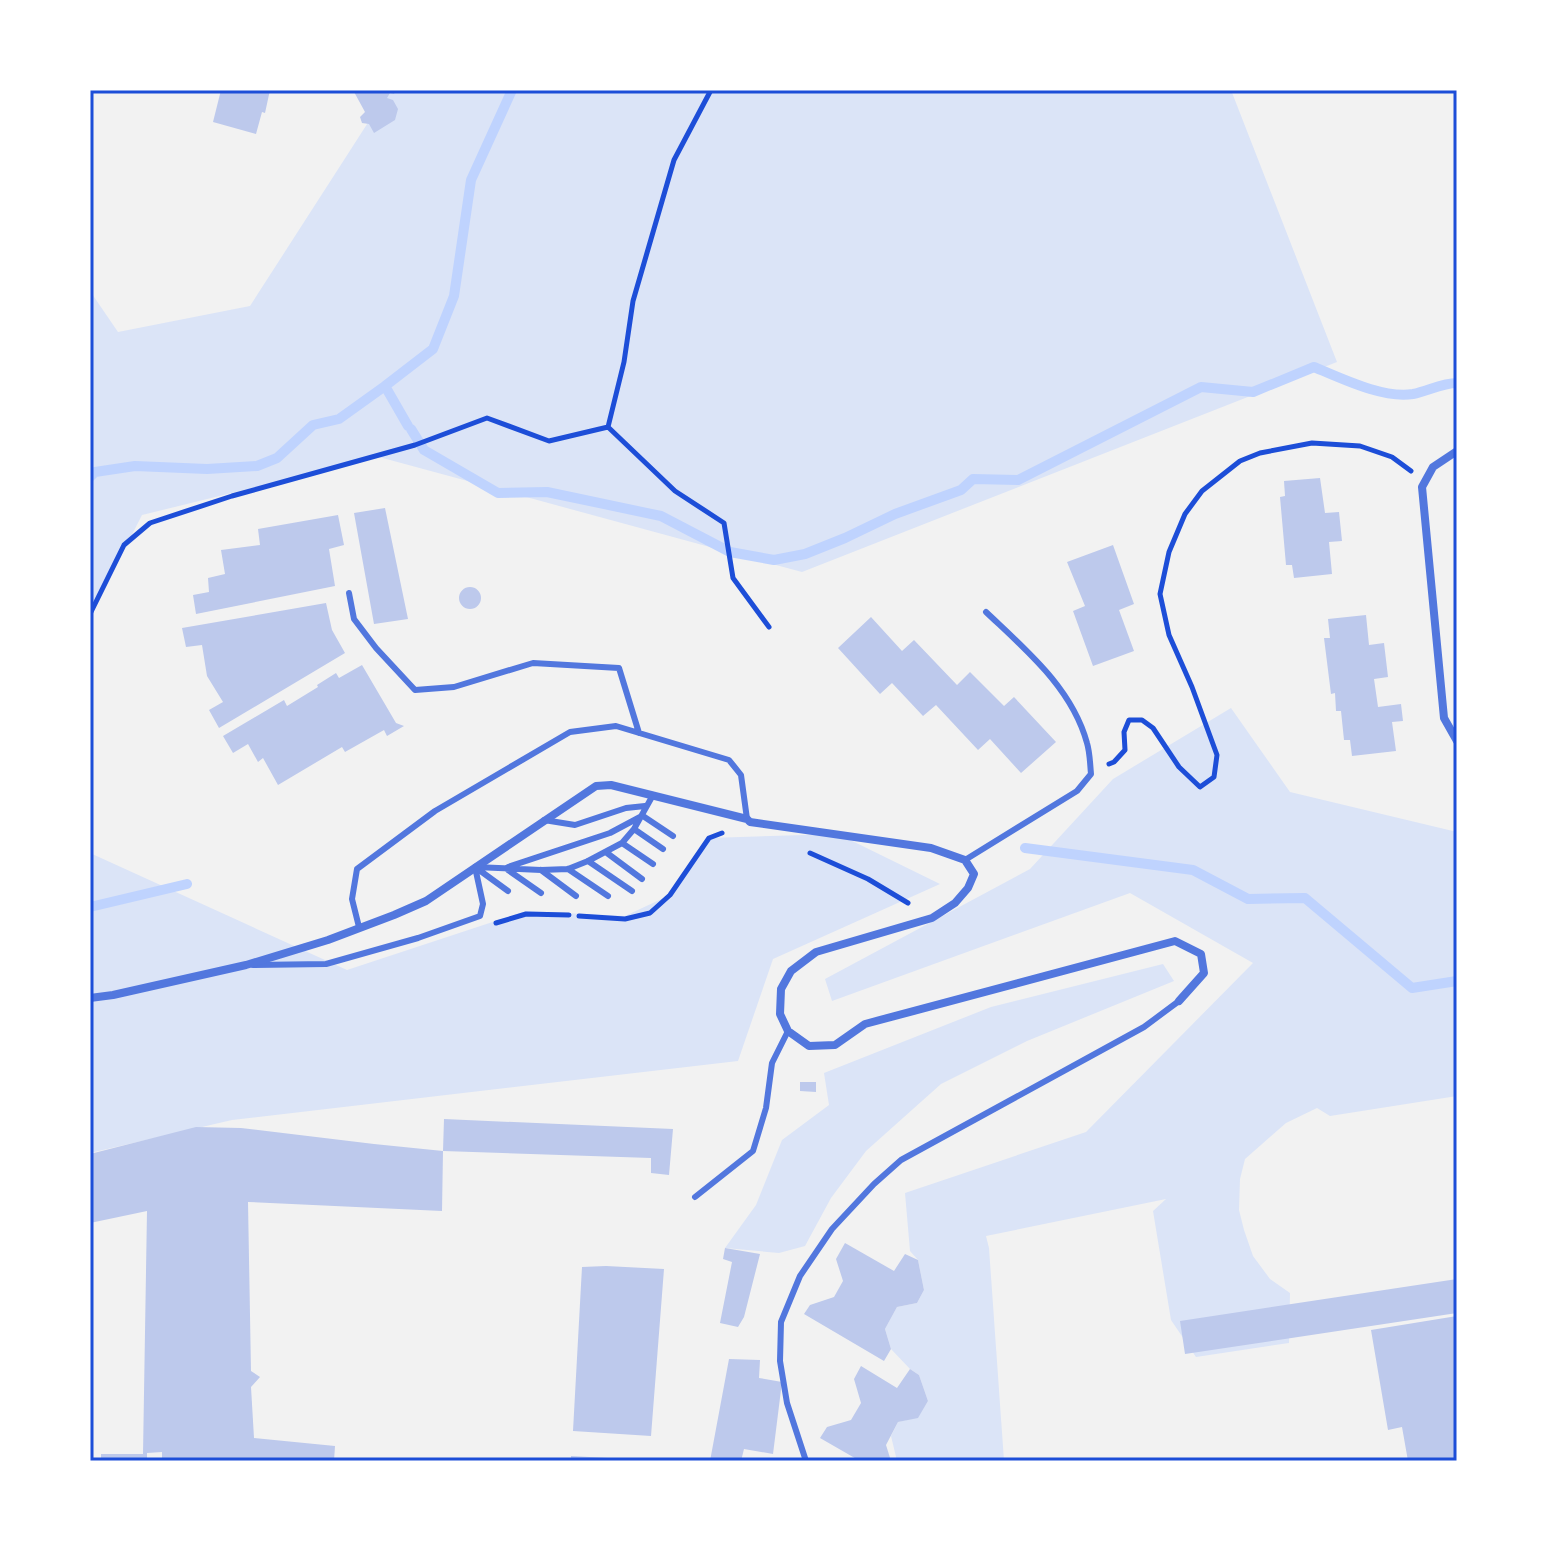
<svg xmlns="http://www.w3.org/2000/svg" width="1547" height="1551" font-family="'DM Sans',sans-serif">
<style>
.green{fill:#dbe4f7}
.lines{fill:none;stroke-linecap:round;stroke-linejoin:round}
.stream{stroke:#bfd3fe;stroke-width:10}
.building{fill:#bdc9ec}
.path{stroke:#1d4ed8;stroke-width:5}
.service{stroke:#5277de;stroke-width:6}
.minor{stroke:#5277de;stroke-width:8}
.neatline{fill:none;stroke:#1d4ed8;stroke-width:3}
</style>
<rect width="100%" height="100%" fill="#f2f2f2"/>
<path class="green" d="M 389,90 L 1231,90 L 1337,362 L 802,572 L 379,457 L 142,515 L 90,617 L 90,291 L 118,332 L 250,306 Z
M 1231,708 L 1290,792 L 1457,832 L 1457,1096 L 1330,1116 L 1317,1108 L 1286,1123 L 1245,1159 L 1240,1179 L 1239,1210 L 1244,1230 L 1253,1256 L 1270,1279 L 1290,1293 L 1289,1343 L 1196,1357 L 1171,1320 L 1153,1211 L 1166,1199 L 986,1236 L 989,1248 L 1004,1461 L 897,1461 L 891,1436 L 898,1422 L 918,1417 L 928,1401 L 919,1375 L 910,1369 L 891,1349 L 885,1329 L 897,1307 L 917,1303 L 924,1290 L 918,1260 L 910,1251 L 905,1193 L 1086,1132 L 1253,963 L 1130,893 L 832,1001 L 825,979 L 1030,869 L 1113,779 Z
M 838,834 L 940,884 L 773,959 L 738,1061 L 232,1120 L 90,1153 L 90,853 L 347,970 L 526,911 L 625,916 L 670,895 L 709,838 Z
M 1163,964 L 1174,981 L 1027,1041 L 941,1084 L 866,1151 L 831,1198 L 805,1246 L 779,1253 L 725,1248 L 756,1205 L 782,1140 L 829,1105 L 824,1073 L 991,1007 Z"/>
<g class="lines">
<path class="stream" d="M 385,386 L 433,349 L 454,296 L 471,180 L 512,90
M 411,429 L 424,450 L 498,493 L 547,492 L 661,516 L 730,552 L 774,560 L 805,554 L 845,538 L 895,514 L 961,490 L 973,479 L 1018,480 L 1201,387 L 1253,392 L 1314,367 C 1341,378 1383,399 1413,394 C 1428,391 1442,383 1457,383
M 90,477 L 95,472 L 135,466 L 207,469 L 257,466 L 277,458 L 313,425 L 339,419 L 385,386 L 408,426
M 1025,848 L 1193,870 L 1248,899 L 1305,898 L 1412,988 L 1457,981
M 90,907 L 187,884"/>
</g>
<path class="building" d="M 221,90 L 270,90 L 265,113 L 262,112 L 256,134 L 213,122 Z
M 353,90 L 396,90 L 394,94 L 390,93 L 387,98 L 393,100 L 398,109 L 395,120 L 374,133 L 369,124 L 362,123 L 360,117 L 365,112 Z
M 1320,478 L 1325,513 L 1339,512 L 1342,541 L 1329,542 L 1332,574 L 1294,578 L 1292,565 L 1286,565 L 1280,497 L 1285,496 L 1284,481 Z
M 385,508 L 408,619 L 374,624 L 354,513 Z
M 338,515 L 344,545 L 329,549 L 335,586 L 196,614 L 193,595 L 209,592 L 208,578 L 225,574 L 221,550 L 260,545 L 258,529 Z
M 1113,545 L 1134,604 L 1119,610 L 1134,651 L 1093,666 L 1073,611 L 1085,606 L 1067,562 Z
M459 598a11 11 0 1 1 22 0a11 11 0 1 1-22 0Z
M 326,603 L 332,630 L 345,653 L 219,728 L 209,710 L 223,702 L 207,676 L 202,645 L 186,647 L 182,628 Z
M 1366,615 L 1369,645 L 1384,643 L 1388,677 L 1374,679 L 1378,707 L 1401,704 L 1403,721 L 1392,722 L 1396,751 L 1352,756 L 1350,740 L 1344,740 L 1341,711 L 1336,711 L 1335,693 L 1331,694 L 1324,638 L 1330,638 L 1328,619 Z
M 871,617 L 902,651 L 914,640 L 957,685 L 970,672 L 1004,706 L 1014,697 L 1056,742 L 1021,773 L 990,739 L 978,750 L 936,705 L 923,716 L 892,683 L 880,694 L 838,648 Z
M 362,665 L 396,723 L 404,726 L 387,736 L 384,730 L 345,752 L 342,747 L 278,785 L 263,758 L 258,762 L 248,744 L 233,753 L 223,736 L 284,700 L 287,706 L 318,687 L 317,685 L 336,673 L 339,678 Z
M 800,1082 L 816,1082 L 816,1092 L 800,1091 Z
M 444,1119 L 673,1129 L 669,1175 L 651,1173 L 651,1158 L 443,1151 Z
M 196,1127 L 241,1128 L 374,1144 L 443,1151 L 442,1211 L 248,1202 L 251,1371 L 260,1377 L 251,1387 L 254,1438 L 335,1446 L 334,1461 L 162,1461 L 162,1452 L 147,1453 L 147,1461 L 101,1461 L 101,1454 L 143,1454 L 147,1211 L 90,1223 L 90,1154 Z
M 845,1243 L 894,1271 L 905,1254 L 918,1260 L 924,1290 L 917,1303 L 897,1307 L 885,1329 L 891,1349 L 884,1361 L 804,1314 L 810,1305 L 834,1297 L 843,1281 L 836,1259 Z
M 725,1248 L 760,1254 L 744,1317 L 738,1327 L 720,1323 L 732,1262 L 723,1259 Z
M 606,1266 L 664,1269 L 651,1436 L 573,1431 L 582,1267 Z
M 1457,1279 L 1457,1313 L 1185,1354 L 1180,1321 Z
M 1457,1316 L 1457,1461 L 1408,1461 L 1402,1427 L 1388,1430 L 1371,1330 Z
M 729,1359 L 760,1360 L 759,1378 L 782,1382 L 773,1454 L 744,1449 L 741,1461 L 710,1461 Z
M 861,1366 L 897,1388 L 910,1369 L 919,1375 L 928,1401 L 918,1418 L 898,1422 L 886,1445 L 891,1461 L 860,1461 L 820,1438 L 827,1427 L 851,1420 L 861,1403 L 854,1379 Z
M 571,1456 L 626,1459 L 626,1461 L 571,1461 Z"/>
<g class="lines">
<path class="path" d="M 608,427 L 624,362 L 633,301 L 674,160 L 711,90
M 608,427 L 675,491 L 724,523 L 733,578 L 769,627
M 90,614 L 124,545 L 150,523 L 232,496 L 415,445 L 487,418 L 549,441 L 608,427
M 1109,764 L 1114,762 L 1125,750 L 1124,732 L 1129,720 L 1142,720 L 1153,728 L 1179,767 L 1200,787 L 1214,777 L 1217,755 L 1192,687 L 1169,635 L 1160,594 L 1169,552 L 1185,514 L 1202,491 L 1240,461 L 1260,453 L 1312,443 L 1360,446 L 1392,457 L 1411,471
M 810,853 L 868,879 L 908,903
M 579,916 L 625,919 L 650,913 L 670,895 L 709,838 L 722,833
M 496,923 L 526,914 L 569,915"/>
<path class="service" d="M 349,593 L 354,619 L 376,648 L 415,690 L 454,687 L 533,663 L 619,668 L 639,733
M 643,816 L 673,836
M 544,820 L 575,825 L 626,808 L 645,806
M 634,829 L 663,849
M 622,843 L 653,864
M 607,853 L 642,879
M 965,860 L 1077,791 L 1091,774 C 1090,764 1090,753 1087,743 C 1072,688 1026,650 986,612
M 588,861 L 632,891
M 475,867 L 541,870 L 568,869 L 588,861 L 622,843 L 634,829 L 653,795
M 475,867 L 508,891
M 508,867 L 610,833 L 640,817
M 568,869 L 608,896
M 508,870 L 541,893
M 541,870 L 576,896
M 359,927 L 352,899 L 357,869 L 435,811 L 570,732 L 616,726 L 729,760 L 741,775 L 747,819
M 253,965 L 326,964 L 418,938 L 480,916 L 483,904 L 475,867
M 695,1197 L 753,1151 L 766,1108 L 772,1063 L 788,1031
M 806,1461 L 787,1403 L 780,1361 L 781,1322 L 800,1276 L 832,1229 L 874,1184 L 901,1160 L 1144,1027 L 1179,1001"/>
<path class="minor" d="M 1457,451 L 1433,467 L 1422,487 L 1444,718 L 1457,741
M 90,998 L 113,995 L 246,965 L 328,940 L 394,915 L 426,901 L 596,786 L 611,785 L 747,819 L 750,822 L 931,848 L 965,860 L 974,874 L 968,888 L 955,903 L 932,918 L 816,952 L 791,971 L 781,989 L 780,1014 L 788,1031 L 809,1046 L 835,1045 L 865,1024 L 1175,941 L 1201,954 L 1204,973 L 1179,1001"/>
</g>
<rect width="1547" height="1551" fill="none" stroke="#ffffff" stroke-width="184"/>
<rect x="92" y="92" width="1363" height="1367" class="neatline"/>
</svg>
